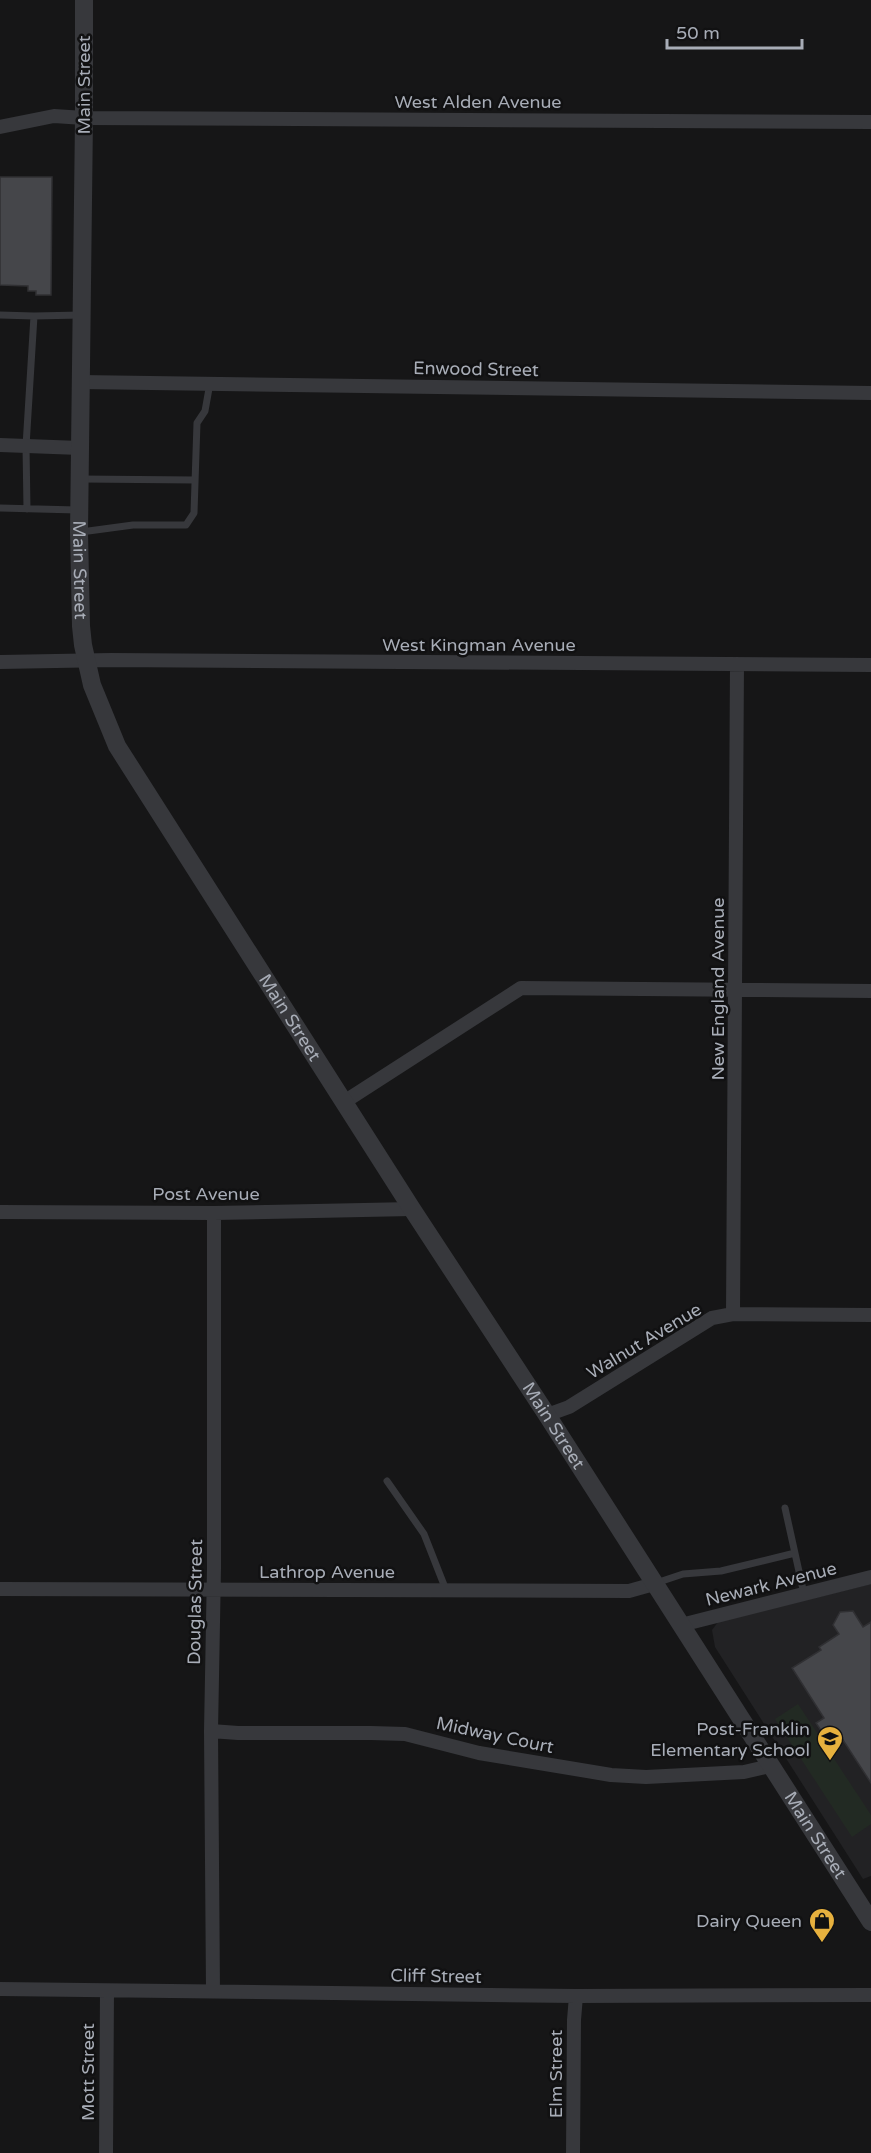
<svg xmlns="http://www.w3.org/2000/svg" width="871" height="2153" font-family="'Varela Round',sans-serif">
<style>
.built{fill:#222224}
.green{fill:#222a23}
.building{fill:#45464a;stroke:#303033;stroke-width:1.5}
.lines{fill:none;stroke-linecap:round;stroke-linejoin:round}
.service{stroke:#37383c;stroke-width:7}
.minor{stroke:#37383c;stroke-width:14}
.tertiary{stroke:#37383c;stroke-width:18}
.labels{text-anchor:middle;dominant-baseline:central;stroke-width:5;stroke-linejoin:round;paint-order:stroke}
.street-label{font-size:18px;fill:#a8adb7;stroke:#111112}
.poi-label{font-size:18px;fill:#a8adb7;stroke:#111112;text-anchor:end}
</style>
<rect width="100%" height="100%" fill="#161617"/>
<path class="built" d="M 871,1584 L 871,1876 L 863,1879 L 715,1647 L 712,1630 L 718,1622 Z"/>
<path class="green" d="M 798,1704 L 871,1815 L 871,1824 L 852,1837 L 775,1719 Z"/>
<path class="building" d="M 0,177 L 52,177 L 51,295 L 36,295 L 36,291 L 28,291 L 28,286 L 0,285 Z
M 853,1611 L 863,1627 L 871,1622 L 871,1783 L 843,1740 L 832,1747 L 816,1723 L 824,1718 L 792,1668 L 821,1650 L 819,1647 L 839,1634 L 833,1625 L 840,1612 Z"/>
<g class="lines">
<path class="service" d="M 0,315 L 34,316
M 81,479 L 195,480
M 0,508 L 77,510
M 27,509 L 26,446 L 34,316 L 81,315
M 81,532 L 133,525 L 186,525 L 194,513 L 197,423 L 205,411 L 210,383
M 387,1481 L 424,1534 L 446,1590
M 785,1508 L 804,1594
M 656,1583 L 683,1574 L 721,1571 L 795,1553"/>
<path class="minor" d="M 0,127 L 54,116 L 84,118 L 871,122
M 80,382 L 871,393
M 0,445 L 80,448
M 0,662 L 111,660 L 871,665
M 344,1102 L 521,988 L 871,991
M 0,1212 L 214,1213 L 412,1209
M 733,1314 L 737,664
M 547,1415 L 569,1407 L 712,1318 L 733,1314 L 871,1315
M 0,1589 L 629,1591 L 654,1584
M 681,1625 L 871,1577
M 211,1731 L 238,1733 L 371,1733 L 405,1734 L 479,1753 L 611,1775 L 646,1777 L 744,1772 L 770,1766
M 0,1989 L 576,1996 L 871,1995
M 213,1991 L 211,1731 L 214,1568 L 214,1213
M 106,2153 L 107,1991
M 573,2153 L 574,2020 L 576,1996"/>
<path class="tertiary" id="s1" d="M 84,0 L 84,118 L 79,532 L 81,626 L 83,645 L 92,685 L 117,746 L 412,1209 L 547,1415 L 871,1922"/>
</g>
<defs>
<symbol id="school-pin" viewBox="-11 -11 22 30"><path d="M0 17L-7.5 6A9.5 9.5 0 1 1 7.5 6Z" fill="#e7b13e" stroke="#111112"/><path d="M0-5L7-2L0 1L-7-2ZM-4 1L0 2.5L4 1V4Q0 6-4 4Z" fill="#111"/></symbol>
<symbol id="shop-pin" viewBox="-11 -11 22 30"><path d="M0 17L-7.5 6A9.5 9.5 0 1 1 7.5 6Z" fill="#e7b13e" stroke="#111112"/><path d="M-5-2.5h2.3a2.7 3.5 0 0 1 5.4 0H5L5.5 6h-11ZM-1.5-2.5h3a1.5 2.3 0 0 0-3 0Z" fill="#111"/></symbol>
</defs>
<g fill-rule="evenodd">
<use href="#school-pin" x="815" y="1724" width="30" height="40"/>
<use href="#shop-pin" x="807" y="1906" width="30" height="40"/>
</g>
<g class="labels">
<g class="street-label">
<text transform="translate(84 85) rotate(-90)">Main Street</text>
<text x="478" y="102">West Alden Avenue</text>
<text transform="translate(476 369) rotate(1)">Enwood Street</text>
<text stroke="none"><textPath href="#s1" startOffset="570">Main Street</textPath></text>
<text x="479" y="645">West Kingman Avenue</text>
<text transform="translate(718 989) rotate(-90)">New England Avenue</text>
<text stroke="none"><textPath href="#s1" startOffset="1074">Main Street</textPath></text>
<text x="206" y="1194">Post Avenue</text>
<text transform="translate(644 1341) rotate(-31)">Walnut Avenue</text>
<text stroke="none"><textPath href="#s1" startOffset="1560">Main Street</textPath></text>
<text x="327" y="1572">Lathrop Avenue</text>
<text transform="translate(771 1584) rotate(-14)">Newark Avenue</text>
<text transform="translate(195 1602) rotate(-89)">Douglas Street</text>
<text transform="translate(495 1735) rotate(12)">Midway Court</text>
<text stroke="none"><textPath href="#s1" startOffset="2046">Main Street</textPath></text>
<text transform="translate(436 1976) rotate(1)">Cliff Street</text>
<text transform="translate(88 2072) rotate(-90)">Mott Street</text>
<text transform="translate(556 2074) rotate(-90)">Elm Street</text>
</g>
<g class="poi-label">
<text x="810" y="1729">Post-Franklin<tspan x="810" dy="21">Elementary School</tspan></text>
<text x="802" y="1921">Dairy Queen</text>
</g>
</g>
<path d="M667 39v9h135v-9" fill="none" stroke="#a8adb7" stroke-width="3"/>
<text x="676" y="39" font-size="18" fill="#a8adb7" stroke="#111112" stroke-width="4.5" paint-order="stroke">50 m</text>
</svg>
